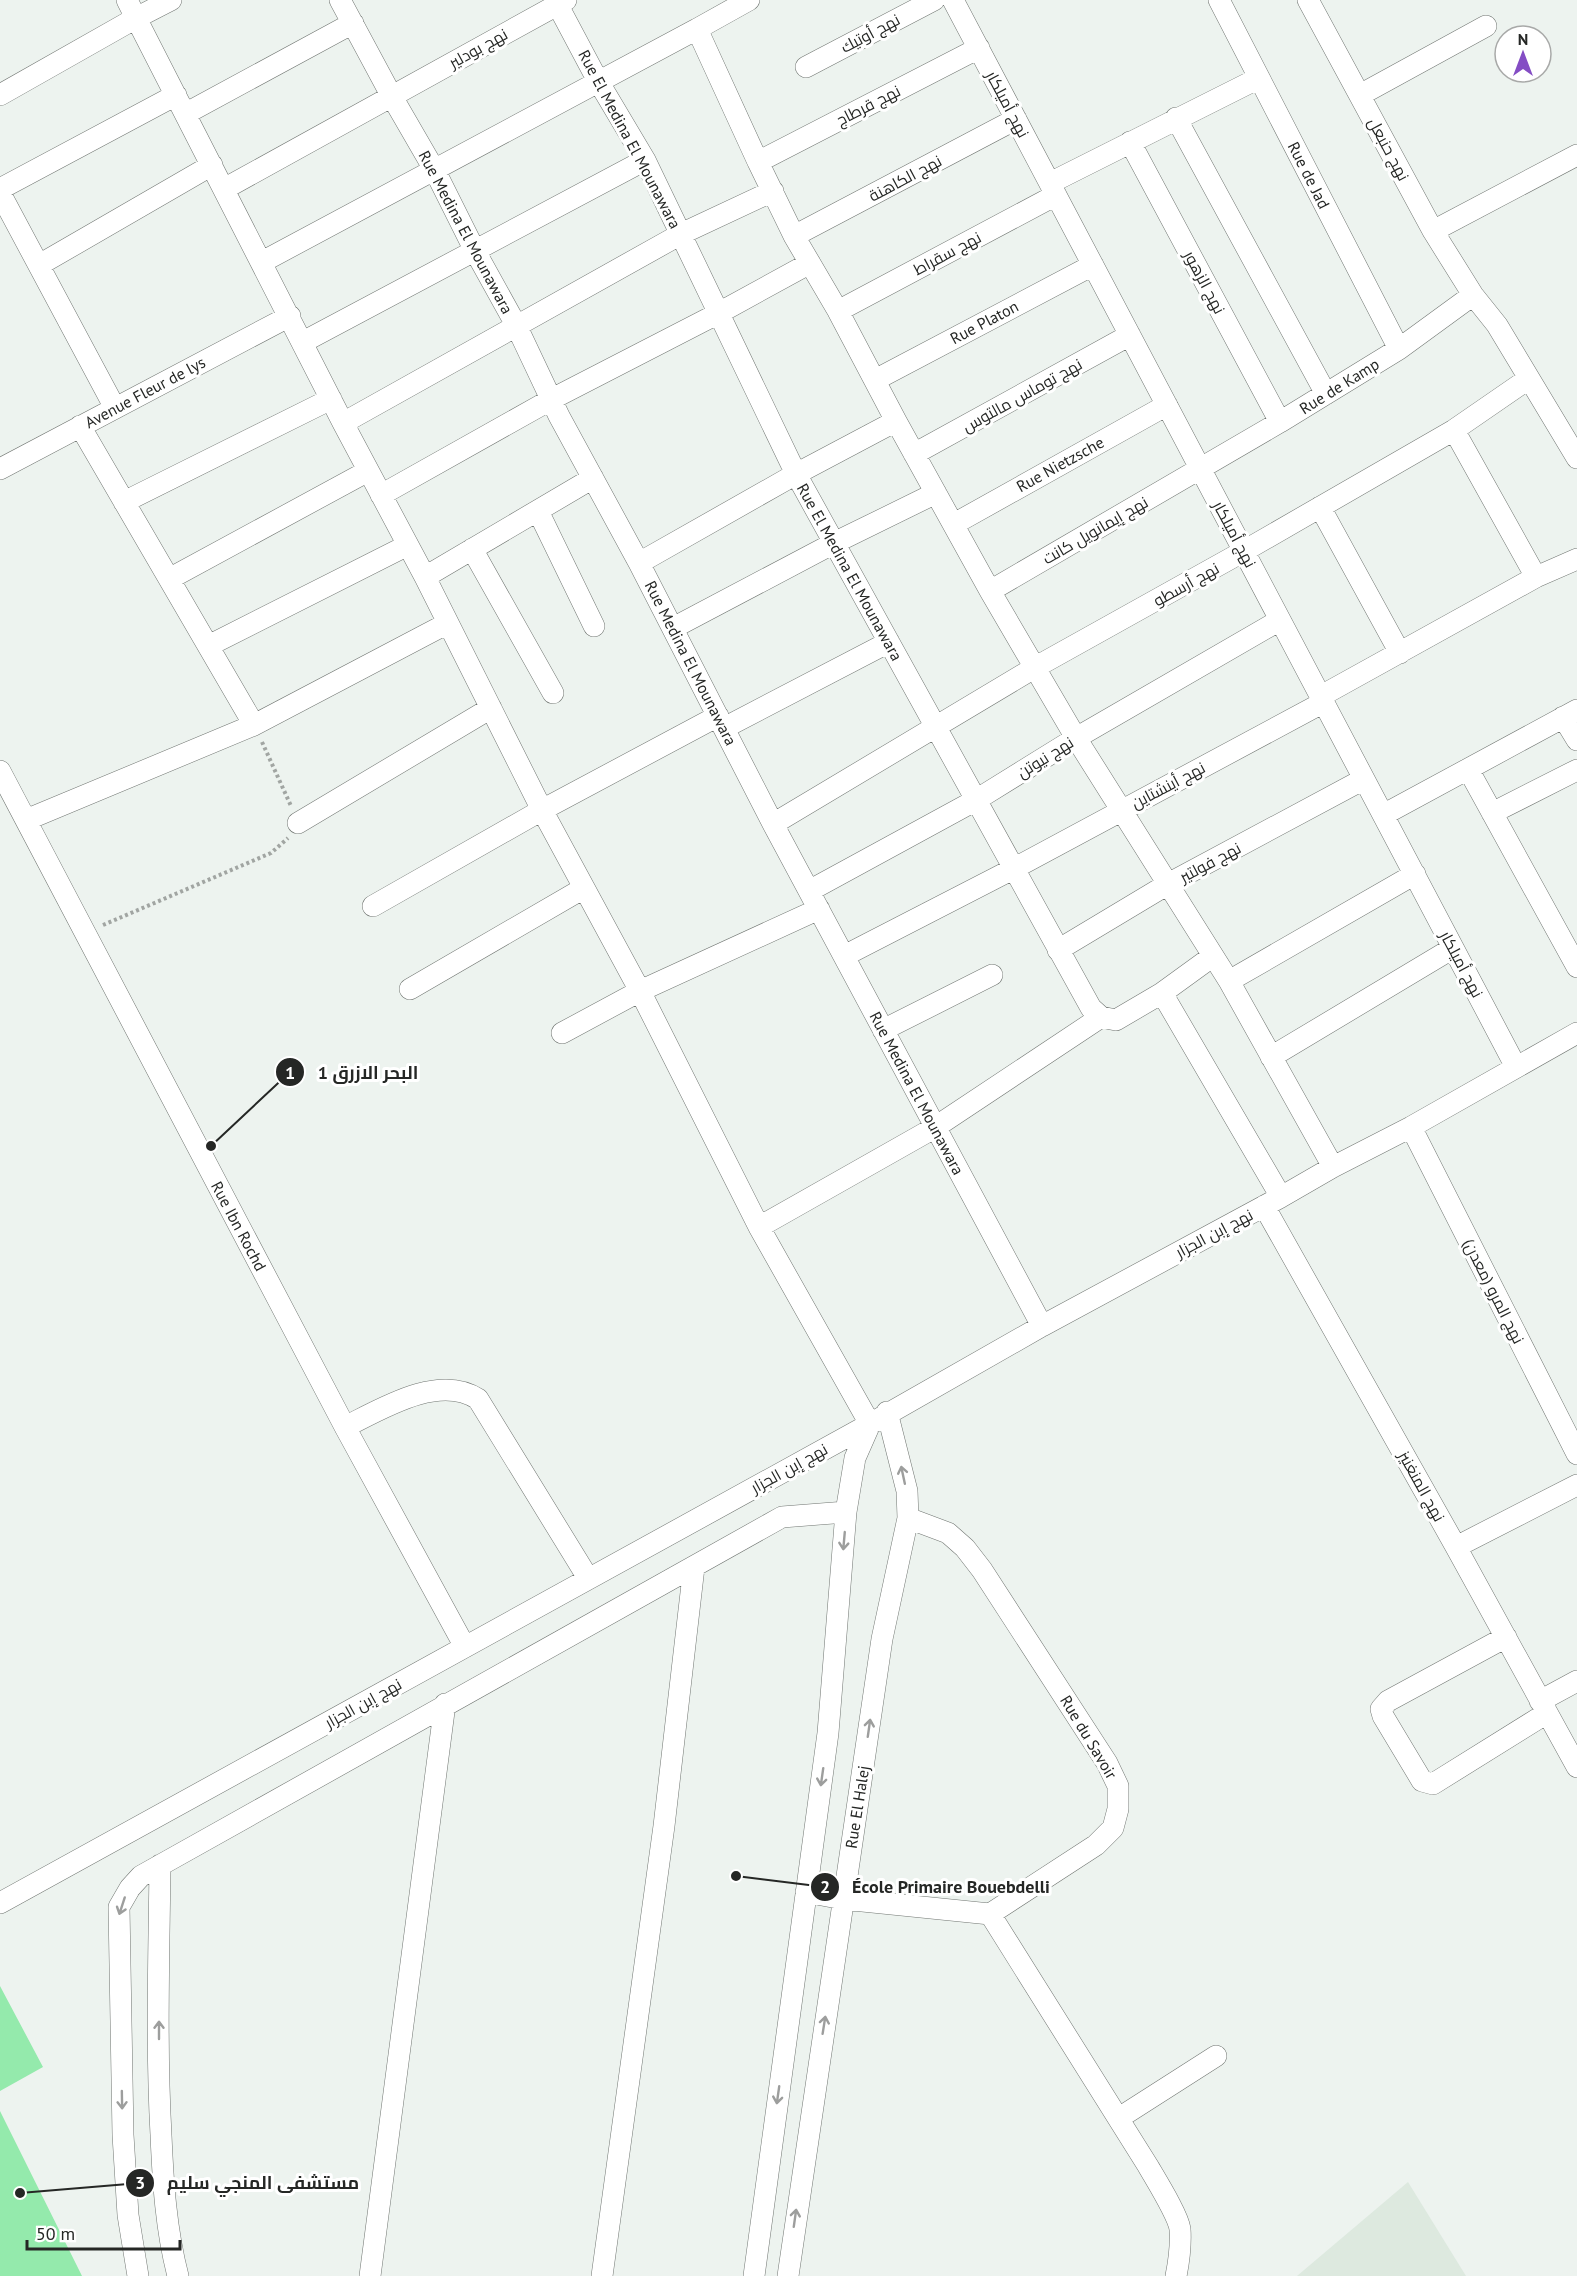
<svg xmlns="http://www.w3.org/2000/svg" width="1577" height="2276" font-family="'PT Sans',Cairo,sans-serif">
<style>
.built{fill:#dde9df}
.green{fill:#94eaac}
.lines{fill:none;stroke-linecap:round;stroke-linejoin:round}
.minor-casing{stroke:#717672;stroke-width:22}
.path{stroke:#a1a5a2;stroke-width:4;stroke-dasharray:3 3;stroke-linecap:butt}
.minor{stroke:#fff;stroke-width:21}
.oneway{stroke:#9d9e9d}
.labels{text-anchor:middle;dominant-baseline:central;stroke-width:6;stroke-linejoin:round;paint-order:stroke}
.street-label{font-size:16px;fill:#252725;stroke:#fff}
.leader{fill:none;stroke:#252725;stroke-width:2}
.callout-dot{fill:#252725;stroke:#fff;stroke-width:2}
.mark-label{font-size:18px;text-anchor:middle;font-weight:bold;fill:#fff}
.callout-label{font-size:18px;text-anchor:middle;font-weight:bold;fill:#252725;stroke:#fff;stroke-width:6;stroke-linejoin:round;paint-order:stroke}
</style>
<rect width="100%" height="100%" fill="#edf3ef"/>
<path class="built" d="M 1408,2182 L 1466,2276 L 1297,2276 Z"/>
<path class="green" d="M 0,1986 L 43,2067 L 0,2091 Z
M 0,2111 L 82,2276 L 0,2276 Z"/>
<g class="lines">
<defs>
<path id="minor" d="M 127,0 L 136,18 L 171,0
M 340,0 L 391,95 L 435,171 L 475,251 L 516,325 L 559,416 L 639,563 L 773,824 L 1042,1326
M 555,0 L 598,81 L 645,160 L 796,474 L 1091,1008 L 1101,1017 L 1116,1020 L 1162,993 L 1213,956
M 953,0 L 1516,1067
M 1219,0 L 1399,349
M 1308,0 L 1433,231 L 1473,295 L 1497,325 L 1577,458
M 697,29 L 749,0
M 806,67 L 934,0
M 0,95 L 136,18 L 343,423 L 425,577 L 542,810 L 640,991 L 759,1227 L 870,1424 L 855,1458 L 846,1512 L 828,1733 L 754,2276
M 1360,95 L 1486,26
M 185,114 L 353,23
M 1176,118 L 1326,394
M 1130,142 L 1280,422
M 758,162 L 979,48
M 1050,183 L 1259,78
M 0,189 L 176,95
M 224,189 L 566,0
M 0,193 L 115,408
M 1433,231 L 1577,155
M 794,236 L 1016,119
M 262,262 L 697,29 L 758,162 L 794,236 L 838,311 L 896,421 L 990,591 L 1076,738 L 1229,981 L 1333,1167
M 39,265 L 212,165
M 838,311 L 1056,195
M 303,342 L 645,160
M 875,380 L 1093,265
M 343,423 L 681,234 L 773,191
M 80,426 L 254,725
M 1454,430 L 1528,379
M 914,454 L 1130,335
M 0,469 L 290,316
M 381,495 L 552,399 L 717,314 L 810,263
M 124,502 L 331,399
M 1320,507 L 1400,653
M 538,511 L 594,626
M 954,524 L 1167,405
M 472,549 L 553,693
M 639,563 L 796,474 L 896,421
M 425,577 L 593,478
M 169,579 L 368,471
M 990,591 L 1280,422 L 1399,349 L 1473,295
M 673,628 L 834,543 L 936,493
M 208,646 L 408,545
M 1321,696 L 1536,577 L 1577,559
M 1563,717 L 1577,740
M 724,728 L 889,642
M 1468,769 L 1577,967
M 0,771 L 345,1427 L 465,1647
M 1492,813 L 1577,770
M 1383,815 L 1577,710
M 26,820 L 254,725 L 448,623
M 298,823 L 491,708
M 773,824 L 1034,668 L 1244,551 L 1454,430 L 1536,577
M 809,891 L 976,800 L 1076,738 L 1280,620
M 373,906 L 542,810 L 718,716
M 1058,950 L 1168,884 L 1364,779
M 844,956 L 1013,869 L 1324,702
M 1229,981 L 1415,874
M 410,989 L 584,888
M 1162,993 L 1281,1197
M 883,1030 L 992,975
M 562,1033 L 640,991 L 819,909
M 1271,1057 L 1453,948
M 1411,1127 L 1577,1454
M 1264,1206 L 1456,1547 L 1577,1767
M 759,1227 L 934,1128 L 1101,1017
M 345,1427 C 381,1409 439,1373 478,1399 L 588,1578
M 1456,1547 L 1577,1485
M 1506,1637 L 1388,1701 L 1381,1709 L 1383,1716 L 1422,1781 L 1433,1784 L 1547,1713
M 1540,1701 L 1577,1681
M 160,1865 C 159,1955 156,2045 161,2135 C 163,2182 166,2230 178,2276
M 806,1892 L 843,1899 L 990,1914 L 1096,1845 L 1113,1828 L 1118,1809 L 1118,1786 L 1107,1763 L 982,1570 L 965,1548 L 948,1533 L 908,1518
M 0,1903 L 870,1424 L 1042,1326 L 1281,1197 L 1333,1167 L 1411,1127 L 1577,1033
M 990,1914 L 1148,2166 C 1156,2180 1178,2215 1180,2229 C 1181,2244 1179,2261 1176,2276
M 1119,2118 L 1216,2056
M 138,2276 L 128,2215 L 123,2135 L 119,1907 L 130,1888 L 141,1876 L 782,1517 L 846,1512
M 370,2276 L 445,1704
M 602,2276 L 664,1826 L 694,1567
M 788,2276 L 882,1639 L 908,1518 L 907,1491 L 887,1412"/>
</defs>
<use href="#minor" class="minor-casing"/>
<path class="path" d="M 262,742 L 291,806
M 103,925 L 271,853 L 288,838"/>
<use href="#minor" class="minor"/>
</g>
<defs><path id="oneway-shaft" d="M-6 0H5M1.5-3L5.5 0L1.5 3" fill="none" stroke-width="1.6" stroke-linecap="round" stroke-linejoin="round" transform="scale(1.5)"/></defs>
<g class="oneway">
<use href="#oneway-shaft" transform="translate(903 1475) rotate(-102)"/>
<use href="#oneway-shaft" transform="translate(844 1541) rotate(95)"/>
<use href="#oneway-shaft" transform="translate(869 1728) rotate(-82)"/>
<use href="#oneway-shaft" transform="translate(822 1777) rotate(98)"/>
<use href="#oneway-shaft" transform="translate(122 1906) rotate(108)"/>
<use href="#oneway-shaft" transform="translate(824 2025) rotate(-81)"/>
<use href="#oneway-shaft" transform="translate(159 2030) rotate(-90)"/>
<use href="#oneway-shaft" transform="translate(778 2095) rotate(98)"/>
<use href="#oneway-shaft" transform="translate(122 2100) rotate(89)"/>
<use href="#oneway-shaft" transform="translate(795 2218) rotate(-82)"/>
</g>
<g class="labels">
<g class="street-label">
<text transform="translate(870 33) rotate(-28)">نهج أوتيك</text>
<text transform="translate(478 48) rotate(-29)">نهج بودلير</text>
<text transform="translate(1008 104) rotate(62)">نهج أميلكار</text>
<text transform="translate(868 105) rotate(-27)">نهج قرطاج</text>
<text transform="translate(630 139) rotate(62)">Rue El Medina El Mounawara</text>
<text transform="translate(1389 149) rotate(62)">نهج حنبعل</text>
<text transform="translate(1309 175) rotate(63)">Rue de Jad</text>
<text transform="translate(905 178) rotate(-28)">نهج الكاهنة</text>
<text transform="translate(466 232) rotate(62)">Rue Medina El Mounawara</text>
<text transform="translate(947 253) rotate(-28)">نهج سقراط</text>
<text transform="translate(1205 282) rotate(62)">نهج الزهور</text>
<text transform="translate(984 322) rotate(-28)">Rue Platon</text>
<text transform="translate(1339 386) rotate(-32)">Rue de Kamp</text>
<text transform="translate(145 392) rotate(-28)">Avenue Fleur de lys</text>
<text transform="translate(1022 395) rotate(-29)">نهج توماس مالتوس</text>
<text transform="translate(1060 464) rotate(-29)">Rue Nietzsche</text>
<text transform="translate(1095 530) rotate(-30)">نهج إيمانويل كانت</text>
<text transform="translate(1235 534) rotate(62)">نهج أميلكار</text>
<text transform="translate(850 572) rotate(61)">Rue El Medina El Mounawara</text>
<text transform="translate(1186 584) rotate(-29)">نهج أرسطو</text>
<text transform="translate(691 663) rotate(63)">Rue Medina El Mounawara</text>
<text transform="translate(1045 757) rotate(-32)">نهج نيوتن</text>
<text transform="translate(1168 785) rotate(-28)">نهج أينشتاين</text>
<text transform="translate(1210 862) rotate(-28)">نهج فولتير</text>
<text transform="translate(1462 964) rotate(62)">نهج أميلكار</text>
<text transform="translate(917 1093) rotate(62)">Rue Medina El Mounawara</text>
<text transform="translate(239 1226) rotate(62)">Rue Ibn Rochd</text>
<text transform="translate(1214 1233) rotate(-28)">نهج إبن الجزار</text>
<text transform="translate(1494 1291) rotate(63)">نهج المرو (معدن)</text>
<text transform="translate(789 1468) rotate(-29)">نهج إبن الجزار</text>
<text transform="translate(1422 1486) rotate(61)">نهج المنغنيز</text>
<text transform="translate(363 1703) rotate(-29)">نهج إبن الجزار</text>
<text transform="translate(1089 1737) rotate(59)">Rue du Savoir</text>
<text transform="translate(857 1807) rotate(-81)">Rue El Halej</text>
</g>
</g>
<path class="leader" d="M211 1146L290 1072M736 1876L825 1887M20 2193L140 2183"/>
<g class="callout-dot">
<circle cx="211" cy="1146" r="6"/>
<circle cx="736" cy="1876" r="6"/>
<circle cx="20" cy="2193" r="6"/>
<circle cx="290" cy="1072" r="15"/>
<circle cx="825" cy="1887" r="15"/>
<circle cx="140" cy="2183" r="15"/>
</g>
<g class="mark-label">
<text x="290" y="1079">1</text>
<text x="825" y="1893">2</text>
<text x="140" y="2189">3</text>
</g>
<g class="callout-label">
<text x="368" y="1079">1 البحر الازرق</text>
<text x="951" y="1893">École Primaire Bouebdelli</text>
<text x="263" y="2189">مستشفى المنجي سليم</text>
</g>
<g transform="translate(1523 54)"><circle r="28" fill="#ffffff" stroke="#a8a9a8" stroke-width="1.5"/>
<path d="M0-4.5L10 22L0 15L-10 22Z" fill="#844dc4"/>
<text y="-9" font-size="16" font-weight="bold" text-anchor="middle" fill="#252725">N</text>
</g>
<path d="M27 2240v9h153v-9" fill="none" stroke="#252725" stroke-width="3"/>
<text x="36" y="2240" font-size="18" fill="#252725" stroke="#ffffff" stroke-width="4.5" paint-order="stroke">50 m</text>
</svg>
